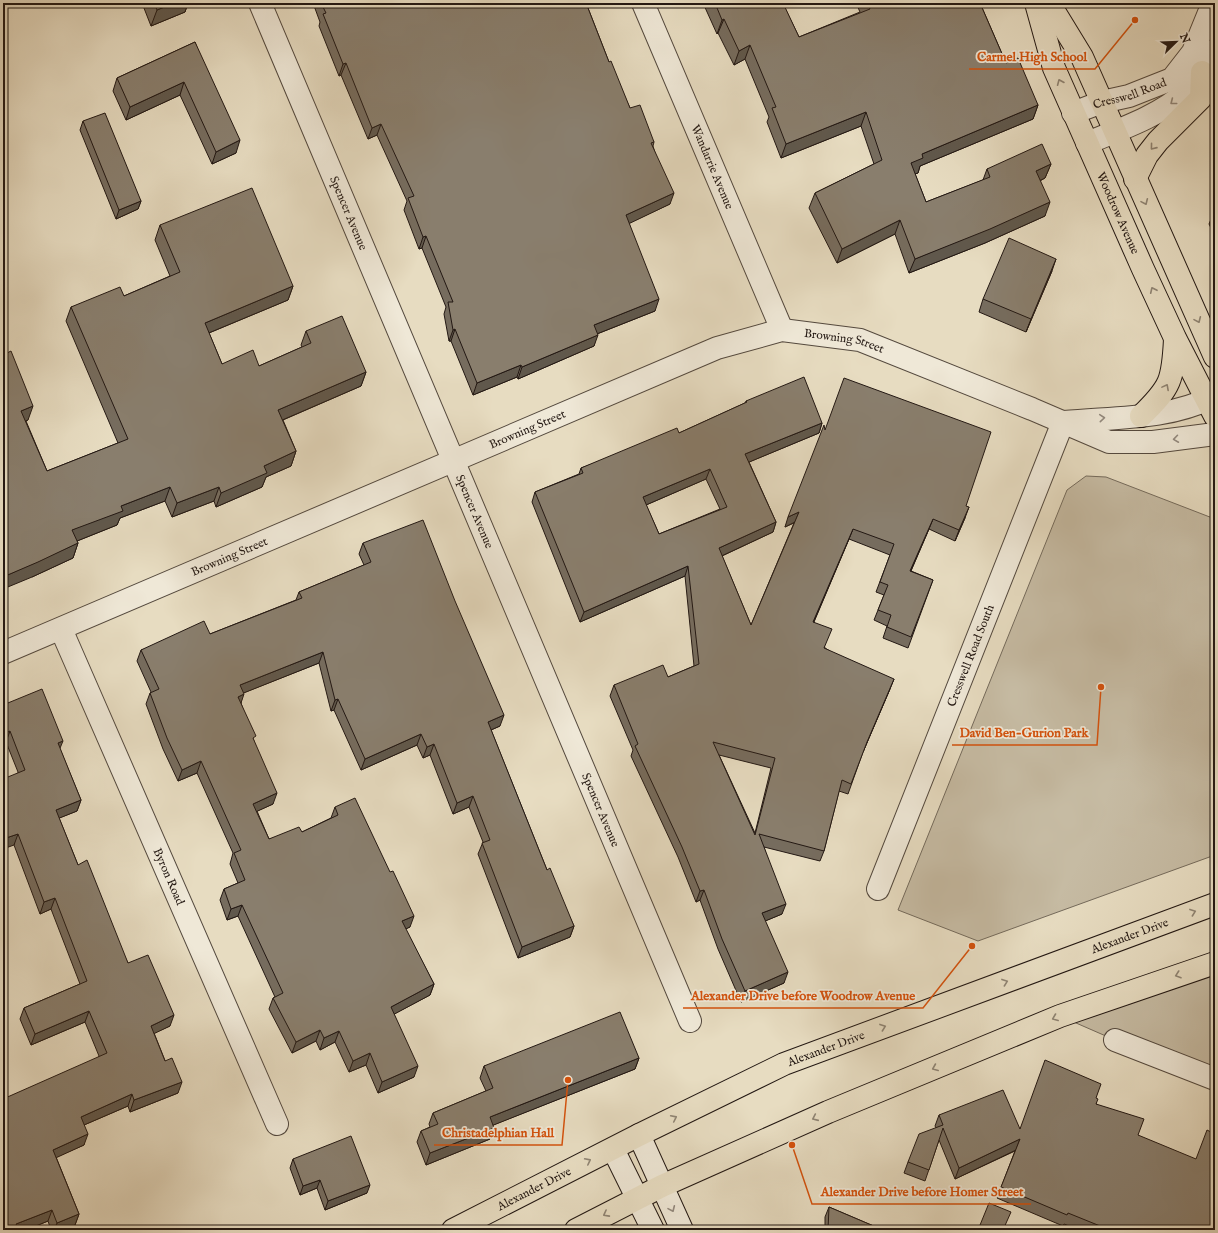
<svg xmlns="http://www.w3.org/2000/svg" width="1218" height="1233" font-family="'IM FELL English',serif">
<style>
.green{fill:#c6bba3;stroke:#746a5b}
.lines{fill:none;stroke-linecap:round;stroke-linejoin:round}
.street-casing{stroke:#54493e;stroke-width:24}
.secondary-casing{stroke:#231813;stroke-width:24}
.primary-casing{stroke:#231813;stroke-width:24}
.street{stroke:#efe8d7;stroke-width:22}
.secondary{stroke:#efe8d7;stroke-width:22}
.primary{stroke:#e7dcc1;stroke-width:22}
.wall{fill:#766c5e;stroke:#231813;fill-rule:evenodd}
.shaded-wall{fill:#60584c;stroke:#231813}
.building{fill:#897e6d;stroke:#231813;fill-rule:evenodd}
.oneway{stroke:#8f8473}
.oneway2{stroke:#938a7f}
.labels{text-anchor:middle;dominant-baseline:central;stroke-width:3.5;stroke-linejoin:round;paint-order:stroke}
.street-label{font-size:12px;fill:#231813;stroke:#efe8d7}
.leader{fill:none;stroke:#d4520d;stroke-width:1.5}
.callout-dot{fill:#d4520d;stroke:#efe8d7;stroke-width:1.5}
.callout-label{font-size:13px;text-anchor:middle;font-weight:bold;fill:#d4520d;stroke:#efe8d7;stroke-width:3.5;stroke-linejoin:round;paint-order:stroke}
</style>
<rect width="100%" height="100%" fill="#e7dcc1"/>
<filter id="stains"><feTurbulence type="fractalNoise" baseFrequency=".005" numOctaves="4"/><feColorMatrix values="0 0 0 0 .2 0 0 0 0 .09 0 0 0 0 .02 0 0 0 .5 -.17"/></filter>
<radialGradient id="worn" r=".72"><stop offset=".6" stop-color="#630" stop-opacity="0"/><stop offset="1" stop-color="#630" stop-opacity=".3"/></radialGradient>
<path class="green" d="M 1086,476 L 1106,477 L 1215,519 L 1215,855 L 978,941 L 898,910 L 1067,490 Z
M 1215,963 L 1215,1079 L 1115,1040 L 1060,1016 Z"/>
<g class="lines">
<defs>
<g id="street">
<path id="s1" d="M 260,3 L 690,1021"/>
<path id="s2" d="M 643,3 L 782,330"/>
<path id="s3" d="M 1073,113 L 1102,102 L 1129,96 L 1172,79 L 1193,52 L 1213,3"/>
<path d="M 1087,143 C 1119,130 1162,115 1187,91 C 1199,79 1207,64 1215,50"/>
<path d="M 1064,422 C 1116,417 1167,420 1215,396"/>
<path id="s4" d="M 61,629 L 277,1124"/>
<path id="s5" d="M 3,653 L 717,348 L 782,330 L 860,340 L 1032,409 L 1109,442 L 1153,442 L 1215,434"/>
<path id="s6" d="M 878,889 L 1063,422"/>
<path d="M 1115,1040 L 1215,1079"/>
</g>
<path id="secondary" d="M 639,1135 L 682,1230
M 613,1149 L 653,1230"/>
<g id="primary">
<path id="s7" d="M 1036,3 L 1054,68 L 1143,269 L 1175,338 L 1215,416"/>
<path d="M 1049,3 L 1082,57 L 1215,357"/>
<path d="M 1135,179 L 1147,155 L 1158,141 L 1201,98 L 1202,72"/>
<path d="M 1141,416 C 1171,387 1173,380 1175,339"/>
<path id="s8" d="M 453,1230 L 639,1135 L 784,1064 L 1215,904"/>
<path d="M 576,1230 L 662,1186 L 828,1112 L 1060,1016 L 1215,963"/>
</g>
</defs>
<use href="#street" class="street-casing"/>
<use href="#secondary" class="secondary-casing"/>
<use href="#primary" class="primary-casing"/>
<use href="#street" class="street"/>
<use href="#secondary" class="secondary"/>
<use href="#primary" class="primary"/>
</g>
<path class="wall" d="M 142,3 L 188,3 L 185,12 L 151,26 Z
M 313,3 L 590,3 L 588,8 L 609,62 L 630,108 L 654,142 L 653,146 L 670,204 L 629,223 L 655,311 L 597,334 L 594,346 L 518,379 L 517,377 L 473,395 L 451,341 L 449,341 L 444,314 L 446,307 L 422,248 L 419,249 L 404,210 L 407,201 L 377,135 L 368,139 L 341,75 L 339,76 L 319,26 L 320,22 Z
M 703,3 L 791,3 L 784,6 L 799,37 L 860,12 L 856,3 L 980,3 L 1006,63 L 1038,105 L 1033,119 L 920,166 L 918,173 L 915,174 L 926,202 L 983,180 L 987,169 L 1051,164 L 1045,178 L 1040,181 L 1045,216 L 985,243 L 909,273 L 895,234 L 837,263 L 809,208 L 815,193 L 874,164 L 861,126 L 781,158 L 767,122 L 769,117 L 745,59 L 734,65 L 718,33 L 717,34 Z
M 195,42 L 236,153 L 212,164 L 180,95 L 126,120 L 113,91 L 117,78 Z
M 83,121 L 141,201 L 138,209 L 116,219 L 80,130 Z
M 1215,211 L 1215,236 L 1209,224 L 1214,212 Z
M 160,225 L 293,286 L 288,300 L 209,333 L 222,364 L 259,366 L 302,347 L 301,345 L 306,331 L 366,372 L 361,386 L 283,420 L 296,451 L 291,466 L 266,477 L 262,487 L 216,507 L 214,501 L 172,517 L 165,501 L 120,518 L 117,525 L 77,541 L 78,543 L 73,558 L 32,577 L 3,355 L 28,420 L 26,421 L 47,471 L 118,443 L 66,321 L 71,307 L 124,296 L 170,276 L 155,240 Z
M 1052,271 L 1026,332 L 979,312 L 983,299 Z
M 746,401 L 822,423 L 819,433 L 749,462 L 776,522 L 773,532 L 722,556 L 751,625 L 794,523 L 785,527 L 825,430 L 966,506 L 965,518 L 955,541 L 929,529 L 911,571 L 933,580 L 908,648 L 883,638 L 887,626 L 874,620 L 884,595 L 876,592 L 890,555 L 849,539 L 814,622 L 825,648 L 890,689 L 863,752 L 848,794 L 839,791 L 824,851 L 820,861 L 764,847 L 782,914 L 765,921 L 784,983 L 741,1002 L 718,949 L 700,900 L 696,902 L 678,857 L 631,756 L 633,750 L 610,696 L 614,685 L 668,677 L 694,666 L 685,576 L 580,622 L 532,502 L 535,492 L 579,474 L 581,468 L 679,433 L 745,403 ZM 706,479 L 720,509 L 659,534 L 646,505 ZM 719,755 L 771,768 L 755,833 Z
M 363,543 L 500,726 L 491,730 L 547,870 L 574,926 L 570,937 L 518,958 L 478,854 L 483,842 L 469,807 L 453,814 L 430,755 L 423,758 L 417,745 L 361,770 L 334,710 L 331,711 L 319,663 L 243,693 L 241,703 L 254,741 L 273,804 L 257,811 L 269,839 L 302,832 L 331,818 L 335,807 L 410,927 L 405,929 L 434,984 L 430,995 L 394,1014 L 414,1077 L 378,1093 L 366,1065 L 349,1072 L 335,1042 L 320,1050 L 316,1041 L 292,1053 L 269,1009 L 273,998 L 275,997 L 238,916 L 227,920 L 220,900 L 224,889 L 238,883 L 230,864 L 233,853 L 197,773 L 178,781 L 163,749 L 146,704 L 150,693 L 151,692 L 137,661 L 141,650 L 210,634 L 296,600 L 299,592 L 364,565 L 359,554 Z
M 3,705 L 60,749 L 81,800 L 77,811 L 59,818 L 78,865 L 128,963 L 170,1026 L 154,1033 L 178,1093 L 130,1112 L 128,1106 L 84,1125 L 84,1145 L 56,1157 L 79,1214 L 75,1225 L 63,1230 L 51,1230 L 48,1221 L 26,1230 L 3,1230 L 99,1056 L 85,1022 L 31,1045 L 20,1019 L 24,1008 L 80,984 L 51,909 L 40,914 L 14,845 L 18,772 L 6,742 Z
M 639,1058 L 635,1069 L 493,1125 L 490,1139 L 426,1165 L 417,1142 L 421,1131 L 430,1127 L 429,1124 L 433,1113 L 486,1091 L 480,1078 L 484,1066 Z
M 1096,1098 L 1096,1104 L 1138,1135 L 1215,1230 L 1079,1230 L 1064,1224 L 1063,1226 L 997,1198 L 1015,1151 L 955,1179 L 939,1140 L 925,1181 L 904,1173 L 908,1162 L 936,1128 L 935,1126 L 939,1115 L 1020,1129 Z
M 293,1159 L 367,1193 L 325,1210 L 317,1188 L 300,1195 L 290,1168 Z
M 829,1207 L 883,1230 L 825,1230 L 825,1217 Z"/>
<path class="shaded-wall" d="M 3,3 L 13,3 L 3,7 Z
M 174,3 L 188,3 L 185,12 L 151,26 L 157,10 Z
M 585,3 L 590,3 L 587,11 Z
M 777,3 L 791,3 L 774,10 Z
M 724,19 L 718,33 L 717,34 L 722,20 Z
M 750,45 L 745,59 L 734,65 L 739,51 Z
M 346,63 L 341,75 L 339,76 L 343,64 Z
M 184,82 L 180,95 L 126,120 L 130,107 Z
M 1038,105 L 1033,119 L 920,166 L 918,173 L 906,177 L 911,163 L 922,154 Z
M 866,112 L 861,126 L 781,158 L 786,144 Z
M 381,124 L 377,135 L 368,139 L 372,128 Z
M 240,140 L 236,153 L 212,164 L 216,152 Z
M 1051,164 L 1045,178 L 1031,185 L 1036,171 Z
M 674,193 L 670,204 L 622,227 L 626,215 Z
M 141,201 L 138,209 L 116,219 L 119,210 Z
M 1050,202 L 1045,216 L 985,243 L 909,273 L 915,259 Z
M 900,220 L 895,234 L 837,263 L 842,249 Z
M 426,236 L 422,248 L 419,249 L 423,237 Z
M 1056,259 L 1052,271 L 1026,332 L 1031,319 Z
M 293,286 L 288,300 L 199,337 L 205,323 Z
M 659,299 L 655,311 L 589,337 L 594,325 Z
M 455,329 L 451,341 L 449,341 L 453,330 Z
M 598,335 L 594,346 L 518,379 L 522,367 Z
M 521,365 L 517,377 L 473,395 L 477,383 Z
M 366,372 L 361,386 L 273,424 L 278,410 Z
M 33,406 L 28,420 L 16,425 L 21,411 Z
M 822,423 L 819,433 L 742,465 L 745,454 Z
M 296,451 L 291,466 L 266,477 L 262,487 L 216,507 L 221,493 L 264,466 Z
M 710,469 L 706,479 L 639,508 L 643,497 Z
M 170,487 L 165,501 L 120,518 L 117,525 L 67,545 L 72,530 L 121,506 Z
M 219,487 L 214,501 L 172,517 L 177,503 Z
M 969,507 L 965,518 L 955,541 L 959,530 Z
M 799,512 L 795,522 L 785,527 L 788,517 Z
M 933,519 L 929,529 L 906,582 L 910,571 Z
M 776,522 L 773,532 L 715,559 L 719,548 Z
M 853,529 L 849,539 L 809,633 L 813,622 Z
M 78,543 L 73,558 L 32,577 L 3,589 L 3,577 Z
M 688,566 L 685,576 L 580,622 L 584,612 Z
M 323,652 L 319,663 L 236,696 L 240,685 Z
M 894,679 L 890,689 L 863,752 L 867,742 Z
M 244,694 L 240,706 L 238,697 Z
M 338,699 L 334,710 L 331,711 L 335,700 Z
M 504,715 L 500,726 L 484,733 L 488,722 Z
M 10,731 L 6,742 L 3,743 L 3,734 Z
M 421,734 L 417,745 L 361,770 L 365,759 Z
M 63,741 L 58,753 L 58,743 Z
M 434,744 L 430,755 L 423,758 L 427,747 Z
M 201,761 L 197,773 L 178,781 L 182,770 Z
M 277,793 L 273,804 L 249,815 L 253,804 Z
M 473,796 L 469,807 L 453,814 L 457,803 Z
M 81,800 L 77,811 L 52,821 L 56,810 Z
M 18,834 L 14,845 L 3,849 L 3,839 Z
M 704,890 L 700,900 L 696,902 L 700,891 Z
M 55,898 L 51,909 L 40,914 L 44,902 Z
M 786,904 L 782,914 L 758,924 L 762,913 Z
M 242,905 L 238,916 L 227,920 L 231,909 Z
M 414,916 L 410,927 L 397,933 L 402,921 Z
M 574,926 L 570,937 L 518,958 L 522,947 Z
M 788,972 L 784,983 L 741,1002 L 745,991 Z
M 434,984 L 430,995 L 387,1018 L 391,1007 Z
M 89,1011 L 85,1022 L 31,1045 L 35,1034 Z
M 174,1015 L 170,1026 L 147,1037 L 151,1026 Z
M 320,1030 L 316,1041 L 292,1053 L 296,1042 Z
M 339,1031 L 335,1042 L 320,1050 L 324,1038 Z
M 370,1053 L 366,1065 L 349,1072 L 353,1061 Z
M 639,1058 L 635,1069 L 486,1128 L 490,1117 Z
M 418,1066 L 414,1077 L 378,1093 L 382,1082 Z
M 182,1082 L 178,1093 L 130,1112 L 134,1100 Z
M 132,1094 L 128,1106 L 77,1128 L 81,1117 Z
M 494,1128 L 490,1139 L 426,1165 L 430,1153 Z
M 88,1134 L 84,1145 L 49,1161 L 53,1150 Z
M 1020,1139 L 1016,1150 L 955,1179 L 959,1168 Z
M 320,1180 L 317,1188 L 300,1195 L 303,1186 Z
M 370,1185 L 367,1193 L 325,1210 L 328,1201 Z
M 52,1210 L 48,1221 L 26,1230 L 14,1230 L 16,1224 Z
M 79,1214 L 75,1225 L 63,1230 L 54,1230 L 57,1223 Z"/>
<path class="building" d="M 154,3 L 174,3 L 157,10 Z
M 321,3 L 586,3 L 609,62 L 611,61 L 630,108 L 640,105 L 654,142 L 651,143 L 674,193 L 626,215 L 659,299 L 594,325 L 598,335 L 522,367 L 521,365 L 477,383 L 455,329 L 453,330 L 448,302 L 453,302 L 426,236 L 423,237 L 408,198 L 414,196 L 381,124 L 372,128 L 346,63 L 343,64 L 323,14 L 326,13 Z
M 715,3 L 783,3 L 799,37 L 870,9 L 867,3 L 980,3 L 1006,63 L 1018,58 L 1038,105 L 922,154 L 923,158 L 911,163 L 926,202 L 990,177 L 987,169 L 1042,144 L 1051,164 L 1036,171 L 1050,202 L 990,229 L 915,259 L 900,220 L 842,249 L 815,193 L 882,160 L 866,112 L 786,144 L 772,108 L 776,107 L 750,45 L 739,51 L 724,19 L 722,20 Z
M 195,42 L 240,140 L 216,152 L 184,82 L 130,107 L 117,78 Z
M 105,113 L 141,201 L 119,210 L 83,121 Z
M 252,188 L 293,286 L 205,323 L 222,364 L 253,350 L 259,366 L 311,343 L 306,331 L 342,316 L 366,372 L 278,410 L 296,451 L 264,466 L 267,473 L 221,493 L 219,487 L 177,503 L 170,487 L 121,506 L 123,511 L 72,530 L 78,543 L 38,562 L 3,577 L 3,355 L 11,351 L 33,406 L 21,411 L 47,471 L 128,439 L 71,307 L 120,287 L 124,296 L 180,272 L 160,225 Z
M 1009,238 L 1056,259 L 1031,319 L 983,299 Z
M 804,377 L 822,423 L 745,454 L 776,522 L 719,548 L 751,625 L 799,512 L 788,517 L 824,425 L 825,430 L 844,378 L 991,432 L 966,506 L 969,507 L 959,530 L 933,519 L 910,571 L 933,580 L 911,637 L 887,627 L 891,615 L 878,610 L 888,585 L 880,582 L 894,544 L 853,529 L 813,622 L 832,629 L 824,648 L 894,679 L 867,742 L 851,784 L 842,780 L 824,851 L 759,834 L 786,904 L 762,913 L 788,972 L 745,991 L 722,939 L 704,890 L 700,891 L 682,847 L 635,746 L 638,744 L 614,685 L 663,665 L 668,677 L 699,664 L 688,566 L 584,612 L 535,492 L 583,473 L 581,468 L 677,428 L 679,433 L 747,402 L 746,401 ZM 710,469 L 727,507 L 659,534 L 643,497 ZM 713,742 L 775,758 L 755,835 Z
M 423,520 L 455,601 L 504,715 L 488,722 L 547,870 L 550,868 L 574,926 L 522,947 L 482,843 L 490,840 L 473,796 L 457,803 L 434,744 L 427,747 L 421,734 L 365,759 L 338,699 L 335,700 L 323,652 L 240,685 L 244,694 L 238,697 L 256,736 L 253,738 L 277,793 L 253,804 L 269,839 L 299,827 L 302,832 L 338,815 L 335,807 L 355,798 L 390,872 L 393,871 L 414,916 L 402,921 L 434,984 L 391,1007 L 418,1066 L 382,1082 L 370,1053 L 353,1061 L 339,1031 L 324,1038 L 320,1030 L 296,1042 L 273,998 L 283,993 L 242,905 L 231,909 L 224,889 L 245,880 L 234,853 L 241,850 L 201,761 L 182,770 L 167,738 L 150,693 L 159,689 L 141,650 L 204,621 L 210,634 L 302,598 L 299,592 L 371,562 L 363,543 Z
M 42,689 L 63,741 L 58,743 L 81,800 L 56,810 L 78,865 L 87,860 L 128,963 L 148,955 L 174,1015 L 151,1026 L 165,1061 L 172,1058 L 182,1082 L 134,1100 L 132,1094 L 81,1117 L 88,1134 L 53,1150 L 79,1214 L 57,1223 L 52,1210 L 16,1224 L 19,1230 L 3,1230 L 3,1099 L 107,1053 L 89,1011 L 35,1034 L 24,1008 L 87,981 L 55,898 L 44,902 L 18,834 L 3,839 L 3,779 L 25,770 L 10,731 L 3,734 L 3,705 Z
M 620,1012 L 639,1058 L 490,1117 L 494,1128 L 430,1153 L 421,1131 L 438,1124 L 433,1113 L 493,1088 L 484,1066 Z
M 1045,1060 L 1101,1084 L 1096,1098 L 1098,1099 L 1096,1104 L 1144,1119 L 1138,1135 L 1196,1159 L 1207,1130 L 1215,1134 L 1215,1230 L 1110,1230 L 1068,1213 L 1067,1215 L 1001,1187 L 1020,1139 L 959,1168 L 943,1128 L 929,1170 L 908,1162 L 919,1134 L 943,1125 L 939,1115 L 1003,1090 L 1020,1129 Z
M 351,1136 L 370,1185 L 328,1201 L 320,1180 L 303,1186 L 293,1159 Z
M 989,1203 L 1011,1212 L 1003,1230 L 978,1230 Z
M 829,1207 L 883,1230 L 828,1230 Z"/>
<defs><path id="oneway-chevron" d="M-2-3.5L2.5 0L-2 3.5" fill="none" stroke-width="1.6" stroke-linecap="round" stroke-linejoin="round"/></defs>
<g class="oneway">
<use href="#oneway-chevron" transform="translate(1060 82) rotate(-113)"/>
<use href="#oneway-chevron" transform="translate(1153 147) rotate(129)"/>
<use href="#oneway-chevron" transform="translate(1145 202) rotate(66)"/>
<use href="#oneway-chevron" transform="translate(1153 290) rotate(-115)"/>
<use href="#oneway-chevron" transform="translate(1198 320) rotate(66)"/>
<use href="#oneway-chevron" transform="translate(1166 387) rotate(-62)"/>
<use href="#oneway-chevron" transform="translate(1193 912) rotate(-20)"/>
<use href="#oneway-chevron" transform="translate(1178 975) rotate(161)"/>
<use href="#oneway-chevron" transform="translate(1005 982) rotate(-20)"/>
<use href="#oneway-chevron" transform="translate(1055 1018) rotate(158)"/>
<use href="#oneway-chevron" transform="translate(883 1027) rotate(-20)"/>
<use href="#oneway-chevron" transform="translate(935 1068) rotate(157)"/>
<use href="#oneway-chevron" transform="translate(674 1118) rotate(-26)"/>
<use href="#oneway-chevron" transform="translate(815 1118) rotate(156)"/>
<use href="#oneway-chevron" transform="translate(588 1161) rotate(-27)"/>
<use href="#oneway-chevron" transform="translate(606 1214) rotate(152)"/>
</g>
<g class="oneway2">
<use href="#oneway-chevron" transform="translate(1173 102) rotate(142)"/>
<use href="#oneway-chevron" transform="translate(1102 418) rotate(-5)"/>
<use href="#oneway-chevron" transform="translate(1176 439) rotate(172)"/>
<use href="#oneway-chevron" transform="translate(672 1209) rotate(66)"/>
</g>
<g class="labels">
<g class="street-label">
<text stroke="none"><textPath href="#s3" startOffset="60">Cresswell Road</textPath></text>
<text stroke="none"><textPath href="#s2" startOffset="178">Wandarrie Avenue</textPath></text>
<text stroke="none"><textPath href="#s1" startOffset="228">Spencer Avenue</textPath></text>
<text stroke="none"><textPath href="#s7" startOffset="226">Woodrow Avenue</textPath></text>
<text stroke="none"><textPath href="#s5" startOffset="907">Browning Street</textPath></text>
<text stroke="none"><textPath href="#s5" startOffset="570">Browning Street</textPath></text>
<text stroke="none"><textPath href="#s1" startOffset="552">Spencer Avenue</textPath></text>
<text stroke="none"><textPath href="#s5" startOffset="246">Browning Street</textPath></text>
<text stroke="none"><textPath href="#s6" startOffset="251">Cresswell Road South</textPath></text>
<text stroke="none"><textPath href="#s1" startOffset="876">Spencer Avenue</textPath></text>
<text stroke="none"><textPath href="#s4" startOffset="270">Byron Road</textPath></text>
<text stroke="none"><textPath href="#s8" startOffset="739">Alexander Drive</textPath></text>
<text stroke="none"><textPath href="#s8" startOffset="415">Alexander Drive</textPath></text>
<text stroke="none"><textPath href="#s8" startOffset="91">Alexander Drive</textPath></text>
</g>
</g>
<path class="leader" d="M1135 20L1095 69H969M1101 687L1097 745H952M972 946L923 1008H683M568 1080L562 1145H434M792 1145L812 1204H1031"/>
<g class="callout-dot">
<circle cx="1135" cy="20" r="4"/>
<circle cx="1101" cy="687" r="4"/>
<circle cx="972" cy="946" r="4"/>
<circle cx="568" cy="1080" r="4"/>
<circle cx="792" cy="1145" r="4"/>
</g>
<g class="callout-label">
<text x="1032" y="61">Carmel High School</text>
<text x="1024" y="737">David Ben-Gurion Park</text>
<text x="803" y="1000">Alexander Drive before Woodrow Avenue</text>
<text x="498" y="1137">Christadelphian Hall</text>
<text x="922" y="1196">Alexander Drive before Homer Street</text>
</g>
<rect width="1218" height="1233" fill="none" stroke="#e7dcc1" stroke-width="16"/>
<rect x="4" y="4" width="1210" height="1225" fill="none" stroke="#231813" stroke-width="2"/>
<rect x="8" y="8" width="1202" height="1217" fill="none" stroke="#231813"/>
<g transform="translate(1176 42) rotate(67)" stroke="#efe8d7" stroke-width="3" paint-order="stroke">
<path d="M0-3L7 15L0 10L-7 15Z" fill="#231813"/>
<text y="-6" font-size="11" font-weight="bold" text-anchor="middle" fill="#231813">N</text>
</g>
<rect width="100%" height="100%" filter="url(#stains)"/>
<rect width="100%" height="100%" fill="url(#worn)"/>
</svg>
